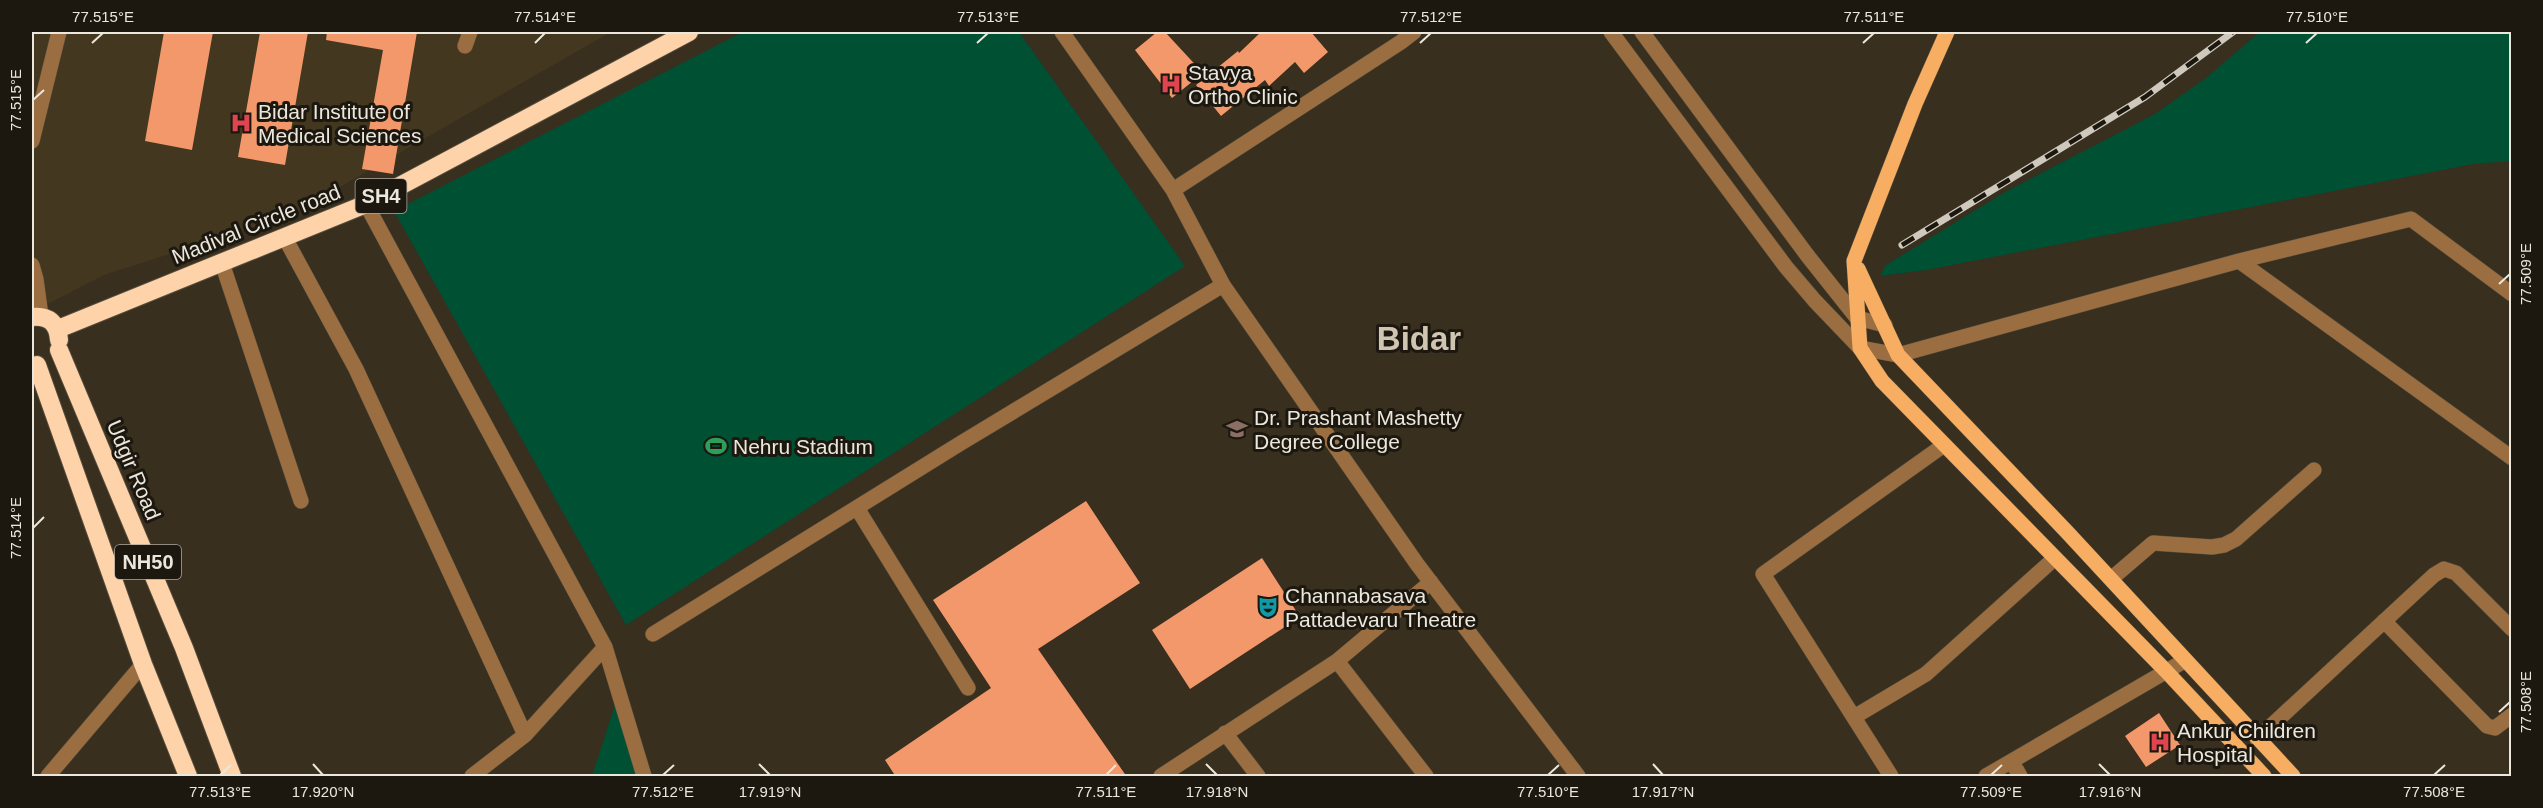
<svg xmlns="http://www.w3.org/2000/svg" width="2543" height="808" font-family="Helvetica,sans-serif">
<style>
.built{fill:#433720}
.green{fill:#005034}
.building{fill:#f3986b}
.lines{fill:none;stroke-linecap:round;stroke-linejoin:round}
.minor-casing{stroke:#554c3d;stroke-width:16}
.major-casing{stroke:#554c3d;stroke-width:16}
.highway-casing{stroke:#554c3d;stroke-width:20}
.minor{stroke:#9a6e40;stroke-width:15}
.major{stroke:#f7ae62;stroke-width:15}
.highway{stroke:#ffd3a9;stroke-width:18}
.rail-casing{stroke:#cfc9bd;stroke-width:7}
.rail{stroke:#1c1810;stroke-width:4.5;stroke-dasharray:14;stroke-linecap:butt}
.ticks{fill:none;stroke:#ece7dc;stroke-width:2}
.labels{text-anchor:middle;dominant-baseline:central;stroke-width:6;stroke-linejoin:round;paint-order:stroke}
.shield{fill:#1c1810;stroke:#aea99f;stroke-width:1.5}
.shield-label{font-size:20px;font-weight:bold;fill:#ece7dc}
.poi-label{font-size:21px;fill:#ece7dc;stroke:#1c1810;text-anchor:start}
.street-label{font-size:21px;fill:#ece7dc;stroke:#1c1810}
.town-label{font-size:33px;font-weight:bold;fill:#d0c5b1;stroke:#1c1810}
.neatline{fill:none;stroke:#ece7dc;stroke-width:2}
.ticks-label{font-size:15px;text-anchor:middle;fill:#ece7dc}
</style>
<rect width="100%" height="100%" fill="#382f1f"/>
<path class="built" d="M 32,32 L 611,32 L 291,215 L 104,275 L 32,312 Z"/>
<path class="green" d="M 743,32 L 1019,32 L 1185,266 L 626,625 L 394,211 Z
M 2260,32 L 2511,32 L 2511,161 L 2473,164 L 1926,270 L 1880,276 L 1885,266 L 1891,262 L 2005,192 L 2155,114 L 2206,78 Z
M 615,705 L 650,776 L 592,776 Z"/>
<path class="building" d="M 164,32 L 213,32 L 192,150 L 145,141 Z
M 260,32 L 308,32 L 285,165 L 238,157 Z
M 327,32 L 417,32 L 393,174 L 362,169 L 383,50 L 326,40 Z
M 1157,32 L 1165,32 L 1203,73 L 1172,98 L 1135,50 Z
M 1261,32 L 1311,32 L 1328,52 L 1304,73 L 1295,62 L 1269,86 L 1265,80 L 1221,116 L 1196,85 L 1238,51 L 1239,53 Z
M 1086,501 L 1140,583 L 1038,649 L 1127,777 L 896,777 L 885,760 L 991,688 L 933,600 Z
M 1262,558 L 1300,617 L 1190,689 L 1152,630 Z
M 2159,713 L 2180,745 L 2146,767 L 2125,736 Z"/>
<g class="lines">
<defs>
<path id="minor" d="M 1062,32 L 1173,190 L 1401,42 L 1414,32
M 1611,32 L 1786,267 L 1815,301 L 1860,348 L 1898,355 L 2239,261 L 2512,458
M 1642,32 L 1807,255 L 1857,318 L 1885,325
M 465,46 L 470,32
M 32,141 L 59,32
M 1173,190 L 1223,285 L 1417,564 L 1578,776
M 366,204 L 605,647 L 644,776
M 285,238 L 356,369 L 525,735
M 2239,261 L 2411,219 L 2512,294
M 222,263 L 301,501
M 32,265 L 36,279 L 41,316
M 857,508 L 968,688
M 2111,579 L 2153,543 L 2212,547 L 2224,545 L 2236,539 L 2314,470
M 2384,621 L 2487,726 L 2495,728 L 2512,715
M 653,634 L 961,443 L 1223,285
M 1337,661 L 1426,776
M 1854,717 L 1926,674 L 2055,558
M 1225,733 L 1258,776
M 2257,739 L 2434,575 L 2444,569 L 2456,573 L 2512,629
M 2012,762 L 2020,776
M 48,776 L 143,664
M 472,776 L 525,735 L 605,647
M 1161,776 L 1337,661 L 1431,582
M 1891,776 L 1763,574 L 1944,445
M 1986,776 L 2184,661"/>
<path id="major" d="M 1947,32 L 1915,104 L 1854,261 L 1860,348 L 1882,381 L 2166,671 L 2264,776
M 1858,269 L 1898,355 L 2067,532 L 2293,776"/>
<path id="highway" d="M 32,317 C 48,315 58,323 59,340
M 58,329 L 366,204 L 689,32
M 59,350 L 184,648 L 232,776
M 37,365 L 143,664 L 188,776"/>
</defs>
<use href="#minor" class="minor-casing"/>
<use href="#major" class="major-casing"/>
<use href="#highway" class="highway-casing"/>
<use href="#minor" class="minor"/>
<use href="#major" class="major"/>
<use href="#highway" class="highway"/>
<defs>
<path id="rail" d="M 1902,245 L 2145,97 L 2233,32"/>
</defs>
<use href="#rail" class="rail-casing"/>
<use href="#rail" class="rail"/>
</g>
<path class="ticks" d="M 92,43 L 103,33M 535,43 L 545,33M 977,43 L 988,33M 1420,43 L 1431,33M 1863,43 L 1874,33M 2306,43 L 2317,33M 33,100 L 44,90M 2499,284 L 2510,274M 33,528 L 44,517M 2499,712 L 2510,702M 313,764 L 323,775M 759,764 L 770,775M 1206,764 L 1217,775M 1653,764 L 1663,775M 2099,764 L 2110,775M 220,775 L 231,765M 663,775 L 674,765M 1106,775 L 1116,765M 1548,775 L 1559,765M 1991,775 L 2002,765M 2434,775 L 2445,765"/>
<defs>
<symbol id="hospital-bare" viewBox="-9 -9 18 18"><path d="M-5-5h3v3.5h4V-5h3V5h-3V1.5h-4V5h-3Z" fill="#e0444e" stroke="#1c1810" stroke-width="2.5" paint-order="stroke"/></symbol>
<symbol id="university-bare" viewBox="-9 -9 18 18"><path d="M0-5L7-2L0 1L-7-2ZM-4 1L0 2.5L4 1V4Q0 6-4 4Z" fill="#8d6e63" stroke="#1c1810" stroke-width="2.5" paint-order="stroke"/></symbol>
<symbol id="stadium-bare" viewBox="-9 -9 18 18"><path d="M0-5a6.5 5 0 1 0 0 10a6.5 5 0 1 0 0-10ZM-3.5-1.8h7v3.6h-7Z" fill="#2e9e5b" stroke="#1c1810" stroke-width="2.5" paint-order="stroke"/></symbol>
<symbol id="theatre-bare" viewBox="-9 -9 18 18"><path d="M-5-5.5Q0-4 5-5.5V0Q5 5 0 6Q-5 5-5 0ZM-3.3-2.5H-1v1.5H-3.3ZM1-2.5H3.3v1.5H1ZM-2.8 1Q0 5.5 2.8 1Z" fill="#0f9aa8" stroke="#1c1810" stroke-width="2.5" paint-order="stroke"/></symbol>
</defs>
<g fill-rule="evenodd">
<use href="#hospital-bare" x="1156" y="69" width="30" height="30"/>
<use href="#hospital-bare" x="226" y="108" width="30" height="30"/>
<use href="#university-bare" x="1222" y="414" width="30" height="30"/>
<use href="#stadium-bare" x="701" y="431" width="30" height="30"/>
<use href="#theatre-bare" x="1253" y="592" width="30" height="30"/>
<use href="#hospital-bare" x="2145" y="727" width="30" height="30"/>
</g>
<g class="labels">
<g class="shield">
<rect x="355.5" y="179" width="51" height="34" rx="4.5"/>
<rect x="115" y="545" width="66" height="34" rx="4.5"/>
</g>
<g class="shield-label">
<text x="381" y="196">SH4</text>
<text x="148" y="562">NH50</text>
</g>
<g class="poi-label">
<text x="1188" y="72">Stavya<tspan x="1188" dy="24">Ortho Clinic</tspan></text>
<text x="258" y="111">Bidar Institute of<tspan x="258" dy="24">Medical Sciences</tspan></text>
<text x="1254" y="417">Dr. Prashant Mashetty<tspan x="1254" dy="24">Degree College</tspan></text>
<text x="733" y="446">Nehru Stadium</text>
<text x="1285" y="595">Channabasava<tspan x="1285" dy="24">Pattadevaru Theatre</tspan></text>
<text x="2177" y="730">Ankur Children<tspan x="2177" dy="24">Hospital</tspan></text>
</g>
<g class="street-label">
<text transform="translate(256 224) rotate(-22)">Madival Circle road</text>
<text transform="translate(134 470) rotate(67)">Udgir Road</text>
</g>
<g class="town-label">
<text x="1419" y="338">Bidar</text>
</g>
</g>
<rect width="2543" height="808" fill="none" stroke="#1c1810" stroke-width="66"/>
<rect x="33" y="33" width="2477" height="742" class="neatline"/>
<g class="ticks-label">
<text x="103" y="22">77.515°E</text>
<text x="545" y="22">77.514°E</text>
<text x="988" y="22">77.513°E</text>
<text x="1431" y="22">77.512°E</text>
<text x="1874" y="22">77.511°E</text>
<text x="2317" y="22">77.510°E</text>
<text transform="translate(16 100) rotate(-90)" y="5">77.515°E</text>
<text transform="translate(2526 274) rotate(-90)" y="5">77.509°E</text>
<text transform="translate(16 528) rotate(-90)" y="5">77.514°E</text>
<text transform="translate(2526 702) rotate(-90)" y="5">77.508°E</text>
<text x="220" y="797">77.513°E</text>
<text x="323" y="797">17.920°N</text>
<text x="663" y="797">77.512°E</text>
<text x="770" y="797">17.919°N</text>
<text x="1106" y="797">77.511°E</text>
<text x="1217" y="797">17.918°N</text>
<text x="1548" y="797">77.510°E</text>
<text x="1663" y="797">17.917°N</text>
<text x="1991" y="797">77.509°E</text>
<text x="2110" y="797">17.916°N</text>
<text x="2434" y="797">77.508°E</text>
</g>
</svg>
